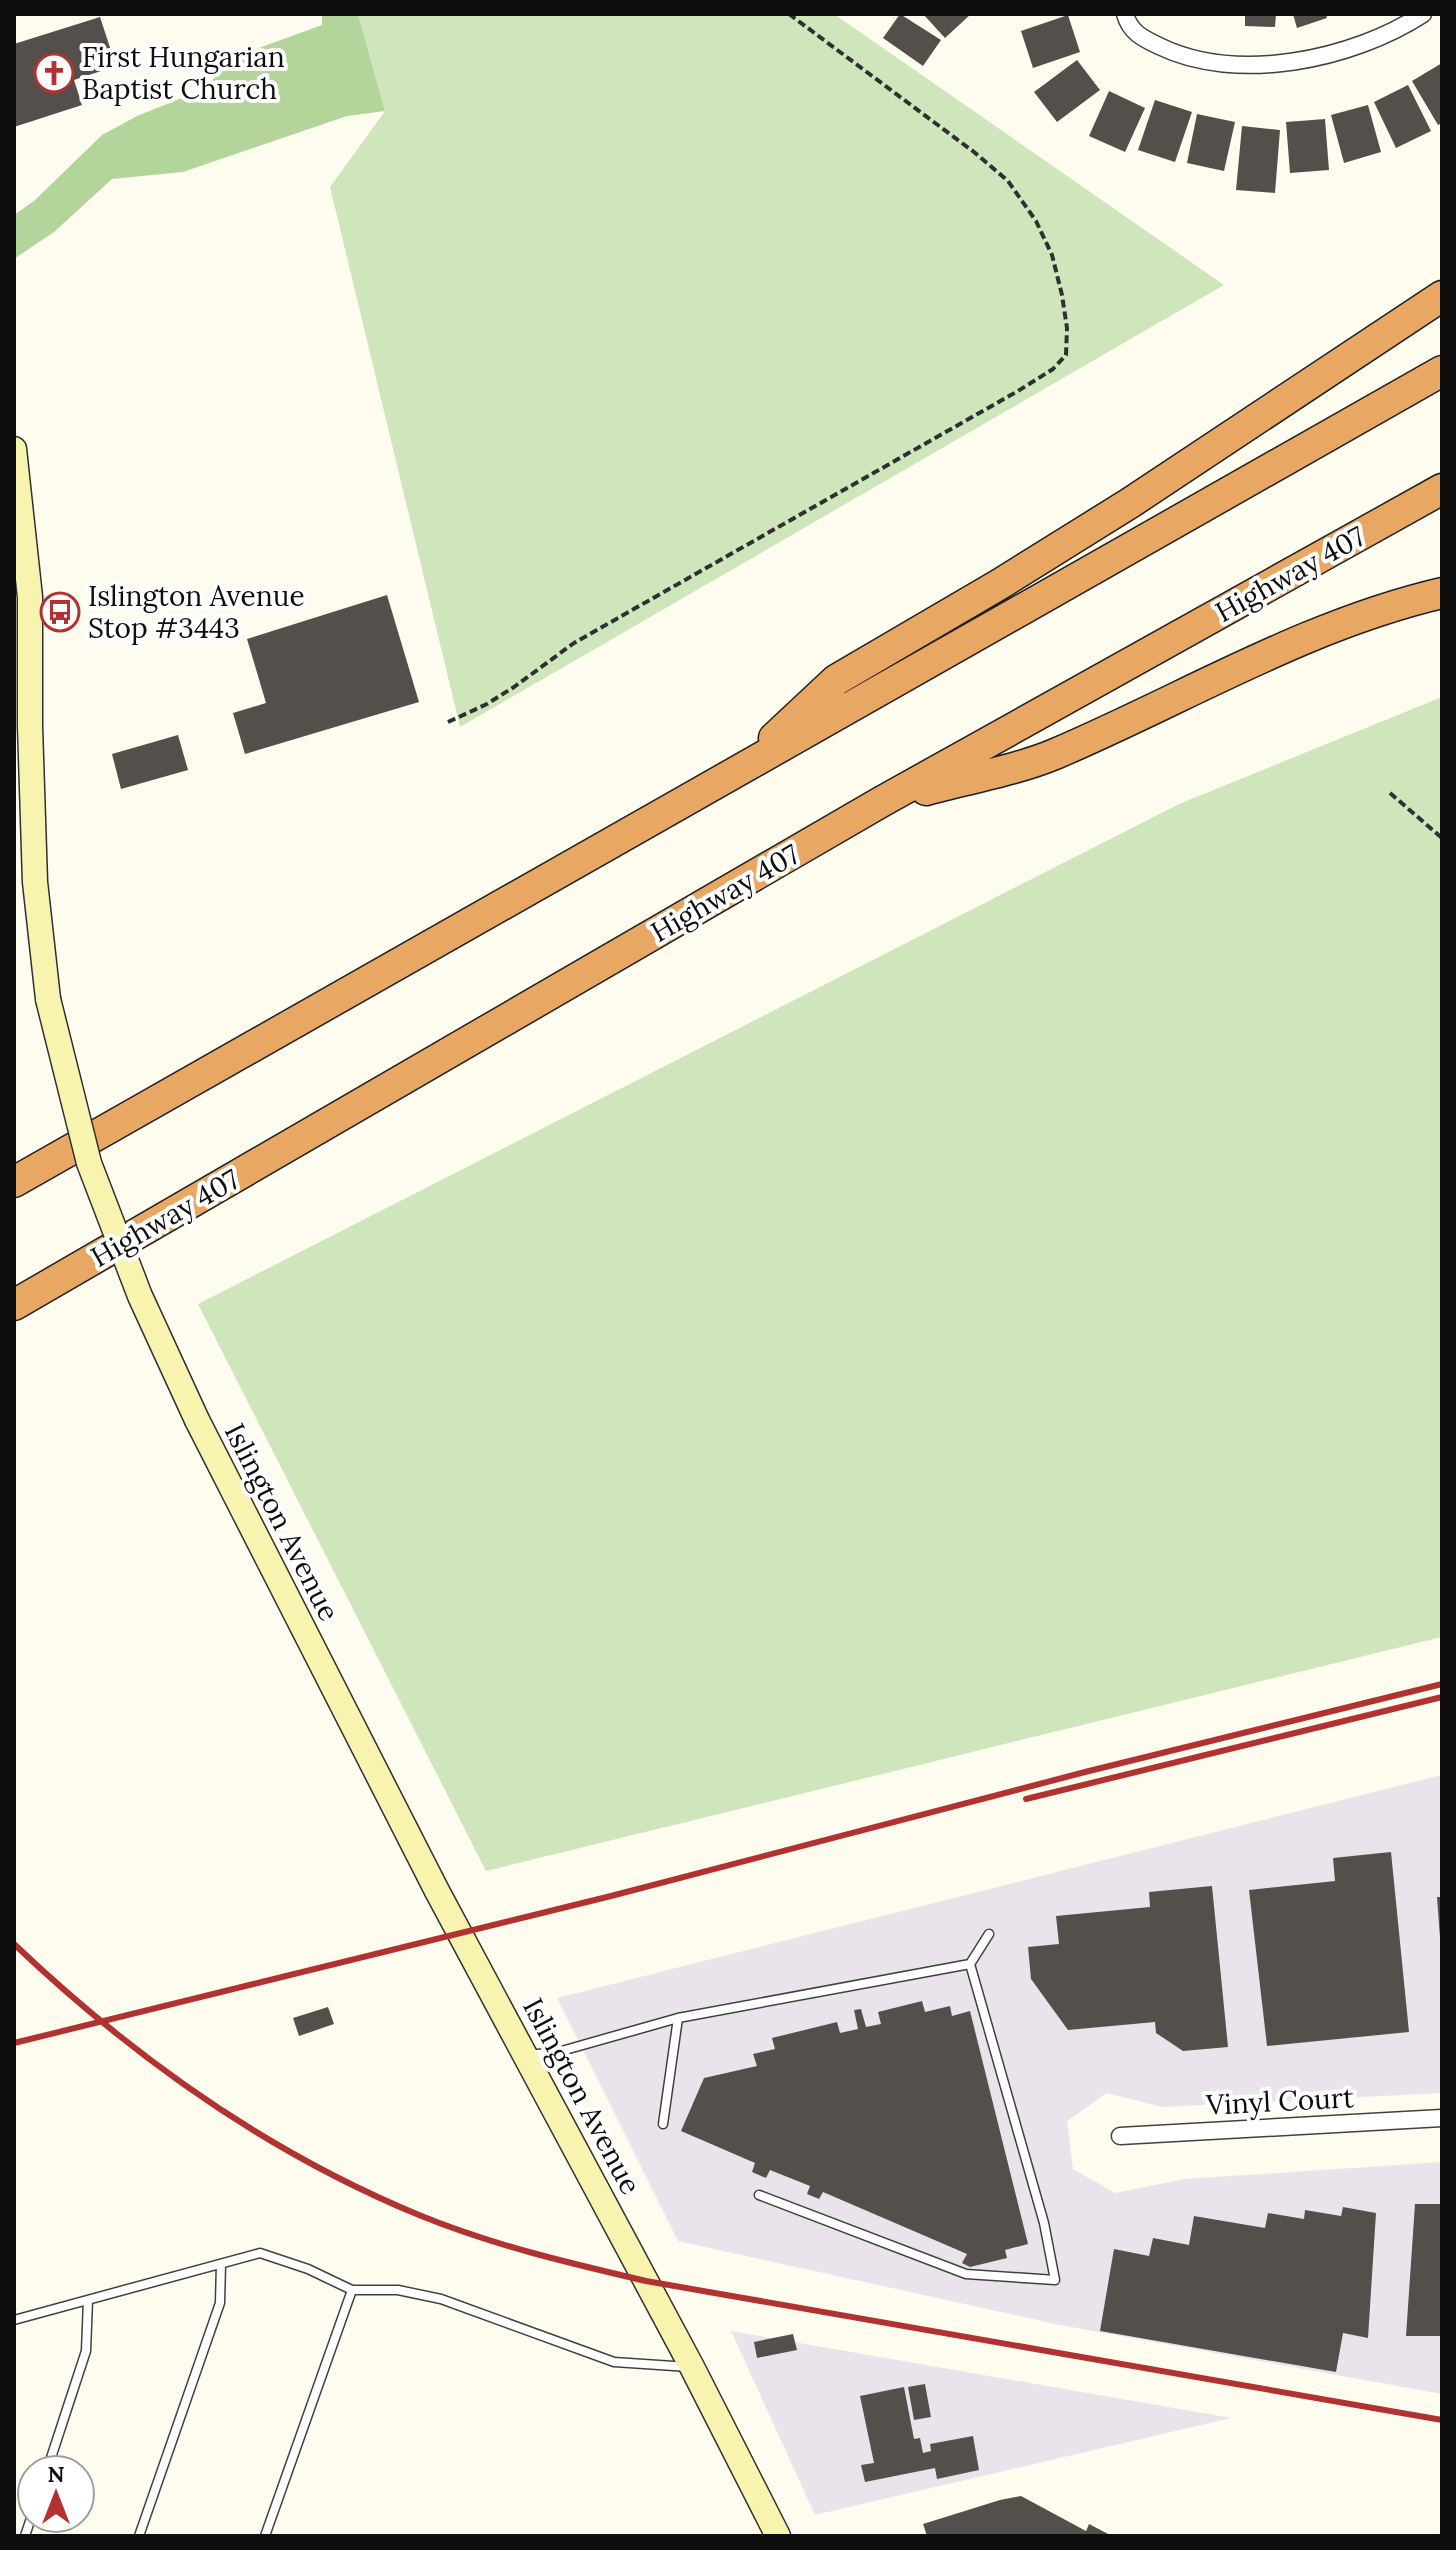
<svg xmlns="http://www.w3.org/2000/svg" width="1456" height="2550" font-family="Lora,serif">
<style>
.industrial{fill:#ebe3eb}
.green{fill:#cfe6bc}
.forest{fill:#b3d59c}
.building{fill:#554f4b}
.lines{fill:none;stroke-linecap:round;stroke-linejoin:round}
.service-casing{stroke:#414141;stroke-width:11}
.minor-casing{stroke:#414141;stroke-width:19}
.secondary-casing{stroke:#303030;stroke-width:27}
.motorway-casing{stroke:#1f1f1f;stroke-width:33}
.path{stroke:#303030;stroke-width:4;stroke-dasharray:8 4;stroke-linecap:butt}
.service{stroke:#fff;stroke-width:8}
.minor{stroke:#fff;stroke-width:16}
.secondary{stroke:#f8f4b0;stroke-width:24}
.motorway{stroke:#e8a763;stroke-width:30}
.rail{stroke:#b23231;stroke-width:6}
.secondary-bridge-casing{stroke:#303030;stroke-width:27;stroke-linecap:butt}
.secondary-bridge{stroke:#f8f4b0;stroke-width:24}
.labels{text-anchor:middle;dominant-baseline:central;stroke-width:8;stroke-linejoin:round;paint-order:stroke}
.poi-label{font-size:28px;fill:#0e0e0e;stroke:#fff;text-anchor:start}
.street-label{font-size:28px;fill:#0e0e0e;stroke:#fff}
</style>
<rect width="100%" height="100%" fill="#fefcef"/>
<path class="industrial" d="M 1442,1775 L 1442,2093 L 1163,2107 L 1107,2093 L 1067,2121 L 1073,2169 L 1115,2193 L 1185,2179 L 1442,2162 L 1442,2394 L 1060,2325 L 678,2241 L 557,1998 Z
M 731,2331 L 1231,2418 L 815,2515 Z"/>
<path class="green" d="M 358,14 L 834,14 L 1224,285 L 460,727 L 330,187 L 385,111 Z
M 1442,697 L 1442,1637 L 486,1871 L 198,1304 L 1179,804 Z"/>
<path class="forest" d="M 322,14 L 358,14 L 385,111 L 347,116 L 183,172 L 112,179 L 54,232 L 14,259 L 14,215 L 34,201 L 102,135 L 137,116 L 197,92 L 245,53 L 322,25 Z"/>
<path class="building" d="M 900,14 L 941,40 L 923,66 L 883,38 Z
M 923,14 L 971,14 L 945,38 Z
M 1245,14 L 1276,14 L 1275,27 L 1245,26 Z
M 1293,14 L 1326,14 L 1327,18 L 1297,28 Z
M 1068,15 L 1080,52 L 1033,68 L 1021,31 Z
M 100,17 L 116,66 L 74,80 L 82,105 L 14,127 L 14,44 Z
M 1077,60 L 1100,90 L 1057,122 L 1034,92 Z
M 1442,63 L 1442,123 L 1438,125 L 1412,81 Z
M 1408,85 L 1431,131 L 1396,148 L 1374,102 Z
M 1109,91 L 1145,108 L 1125,152 L 1089,136 Z
M 1155,100 L 1192,112 L 1175,162 L 1138,150 Z
M 1368,105 L 1381,152 L 1344,163 L 1331,115 Z
M 1197,114 L 1235,122 L 1224,171 L 1187,163 Z
M 1325,119 L 1329,170 L 1290,173 L 1286,122 Z
M 1242,126 L 1280,130 L 1275,193 L 1236,190 Z
M 387,595 L 419,702 L 245,754 L 233,713 L 266,703 L 247,639 Z
M 178,735 L 188,770 L 121,789 L 112,754 Z
M 1391,1852 L 1409,2032 L 1267,2046 L 1249,1890 L 1335,1881 L 1333,1858 Z
M 1212,1886 L 1228,2047 L 1183,2051 L 1156,2033 L 1155,2022 L 1068,2030 L 1031,1979 L 1028,1947 L 1059,1944 L 1056,1916 L 1150,1907 L 1149,1892 Z
M 1437,1897 L 1442,1897 L 1442,1938 L 1440,1938 Z
M 922,2001 L 925,2012 L 950,2006 L 952,2016 L 970,2011 L 1028,2244 L 1005,2250 L 1007,2258 L 970,2267 L 962,2263 L 967,2254 L 823,2192 L 819,2199 L 807,2194 L 810,2186 L 770,2170 L 766,2178 L 752,2172 L 755,2163 L 681,2131 L 704,2078 L 757,2066 L 753,2054 L 775,2049 L 772,2038 L 837,2022 L 840,2033 L 858,2029 L 854,2010 L 861,2009 L 866,2027 L 881,2024 L 878,2012 Z
M 328,2007 L 334,2024 L 299,2036 L 293,2018 Z
M 1415,2204 L 1442,2204 L 1442,2336 L 1406,2336 Z
M 1343,2207 L 1376,2213 L 1368,2338 L 1343,2333 L 1336,2372 L 1100,2331 L 1114,2249 L 1149,2256 L 1153,2238 L 1189,2245 L 1194,2216 L 1265,2228 L 1268,2213 L 1304,2219 L 1305,2210 L 1341,2216 Z
M 793,2334 L 797,2350 L 757,2358 L 754,2342 Z
M 925,2384 L 931,2417 L 914,2420 L 908,2387 Z
M 904,2387 L 914,2439 L 920,2438 L 923,2453 L 931,2451 L 930,2444 L 973,2436 L 979,2470 L 937,2479 L 935,2468 L 865,2482 L 861,2465 L 874,2463 L 860,2396 Z
M 1021,2496 L 1086,2531 L 1089,2524 L 1112,2536 L 927,2536 L 923,2524 L 1000,2500 Z"/>
<g class="lines">
<defs>
<path id="service" d="M 527,2055 L 558,2052 L 678,2018 L 970,1964 L 989,1934
M 663,2124 L 678,2018
M 759,2195 L 966,2274 L 1055,2280 L 1044,2223 L 970,1964
M 14,2320 L 260,2253 L 308,2269 L 352,2290 L 398,2290 L 441,2299 L 614,2362 L 689,2367
M 47,2470 L 86,2351 L 88,2300
M 25,2536 L 32,2515
M 139,2536 L 220,2303 L 221,2264
M 265,2536 L 352,2290"/>
<path id="minor" d="M 1125,14 C 1130,32 1142,38 1159,46 C 1237,84 1352,60 1423,14
M 1120,2136 L 1442,2118"/>
<path id="secondary" d="M 14,449 L 30,597 L 30,726 L 35,882 L 48,999
M 197,1420 L 437,1891 L 692,2367 L 778,2536"/>
<path id="motorway" d="M 774,738 L 836,680 L 1000,584 L 1130,503 L 1442,296
M 926,790 C 966,779 1017,770 1055,754 C 1184,699 1305,625 1442,593
M 14,1182 L 1442,371
M 14,1305 L 881,802 L 1442,489"/>
</defs>
<use href="#service" class="service-casing"/>
<use href="#minor" class="minor-casing"/>
<use href="#secondary" class="secondary-casing"/>
<use href="#motorway" class="motorway-casing"/>
<path class="path" d="M 448,722 L 487,704 L 514,687 L 574,643 L 1018,391 L 1053,369 L 1066,355 L 1067,328 L 1062,295 L 1052,255 L 1036,221 L 1008,181 L 974,152 L 789,14
M 1390,793 L 1442,838"/>
<use href="#service" class="service"/>
<use href="#minor" class="minor"/>
<use href="#secondary" class="secondary"/>
<use href="#motorway" class="motorway"/>
<path class="rail" d="M 1026,1799 L 1442,1697
M 14,1944 C 134,2058 266,2152 419,2215 C 492,2245 569,2263 646,2281 L 1442,2420
M 14,2043 L 611,1896 L 1089,1771 L 1442,1684"/>
<defs>
<path id="secondary-bridge" d="M 48,999 L 89,1163 L 140,1296 L 197,1420"/>
</defs>
<use href="#secondary-bridge" class="secondary-bridge-casing"/>
<use href="#secondary-bridge" class="secondary-bridge"/>
</g>
<defs>
<symbol id="church-ring" viewBox="-11 -11 22 22"><circle r="9.5" fill="#fff" stroke="#b23231" stroke-width="1.5"/><path d="M-1.2-6h2.4v3.5h3.3v2.4h-3.3V6h-2.4V-.1h-3.3v-2.4h3.3Z" fill="#b23231"/></symbol>
<symbol id="bus-ring" viewBox="-11 -11 22 22"><circle r="9.5" fill="#fff" stroke="#b23231" stroke-width="1.5"/><path d="M-5-6H5V4H4V6H2V4H-2V6H-4V4H-5ZM-3.5-4V0h7V-4ZM-3.5 1.2v1.5H-2V1.2ZM2 1.2v1.5H3.5V1.2Z" fill="#b23231"/></symbol>
</defs>
<g fill-rule="evenodd">
<use href="#church-ring" x="32" y="51" width="44" height="44"/>
<use href="#bus-ring" x="38" y="590" width="44" height="44"/>
</g>
<g class="labels">
<g class="poi-label">
<text x="82" y="57">First Hungarian<tspan x="82" dy="32">Baptist Church</tspan></text>
<text x="88" y="596">Islington Avenue<tspan x="88" dy="32">Stop #3443</tspan></text>
</g>
<g class="street-label">
<text transform="translate(1290 574) rotate(-29)">Highway 407</text>
<text transform="translate(725 893) rotate(-30)">Highway 407</text>
<text transform="translate(165 1218) rotate(-30)">Highway 407</text>
<text transform="translate(282 1522) rotate(63)">Islington Avenue</text>
<text transform="translate(582 2096) rotate(62)">Islington Avenue</text>
<text transform="translate(1280 2101) rotate(-3)">Vinyl Court</text>
</g>
</g>
<rect width="1456" height="2550" fill="none" stroke="#0e0e0e" stroke-width="32"/>
<g transform="translate(56 2494)"><circle r="38" fill="#ffffff" stroke="#9f9f9f" stroke-width="2"/>
<path d="M0-6L14 30L0 20L-14 30Z" fill="#b23231"/>
<text y="-12" font-size="22" font-weight="bold" text-anchor="middle" fill="#0e0e0e">N</text>
</g>
</svg>
